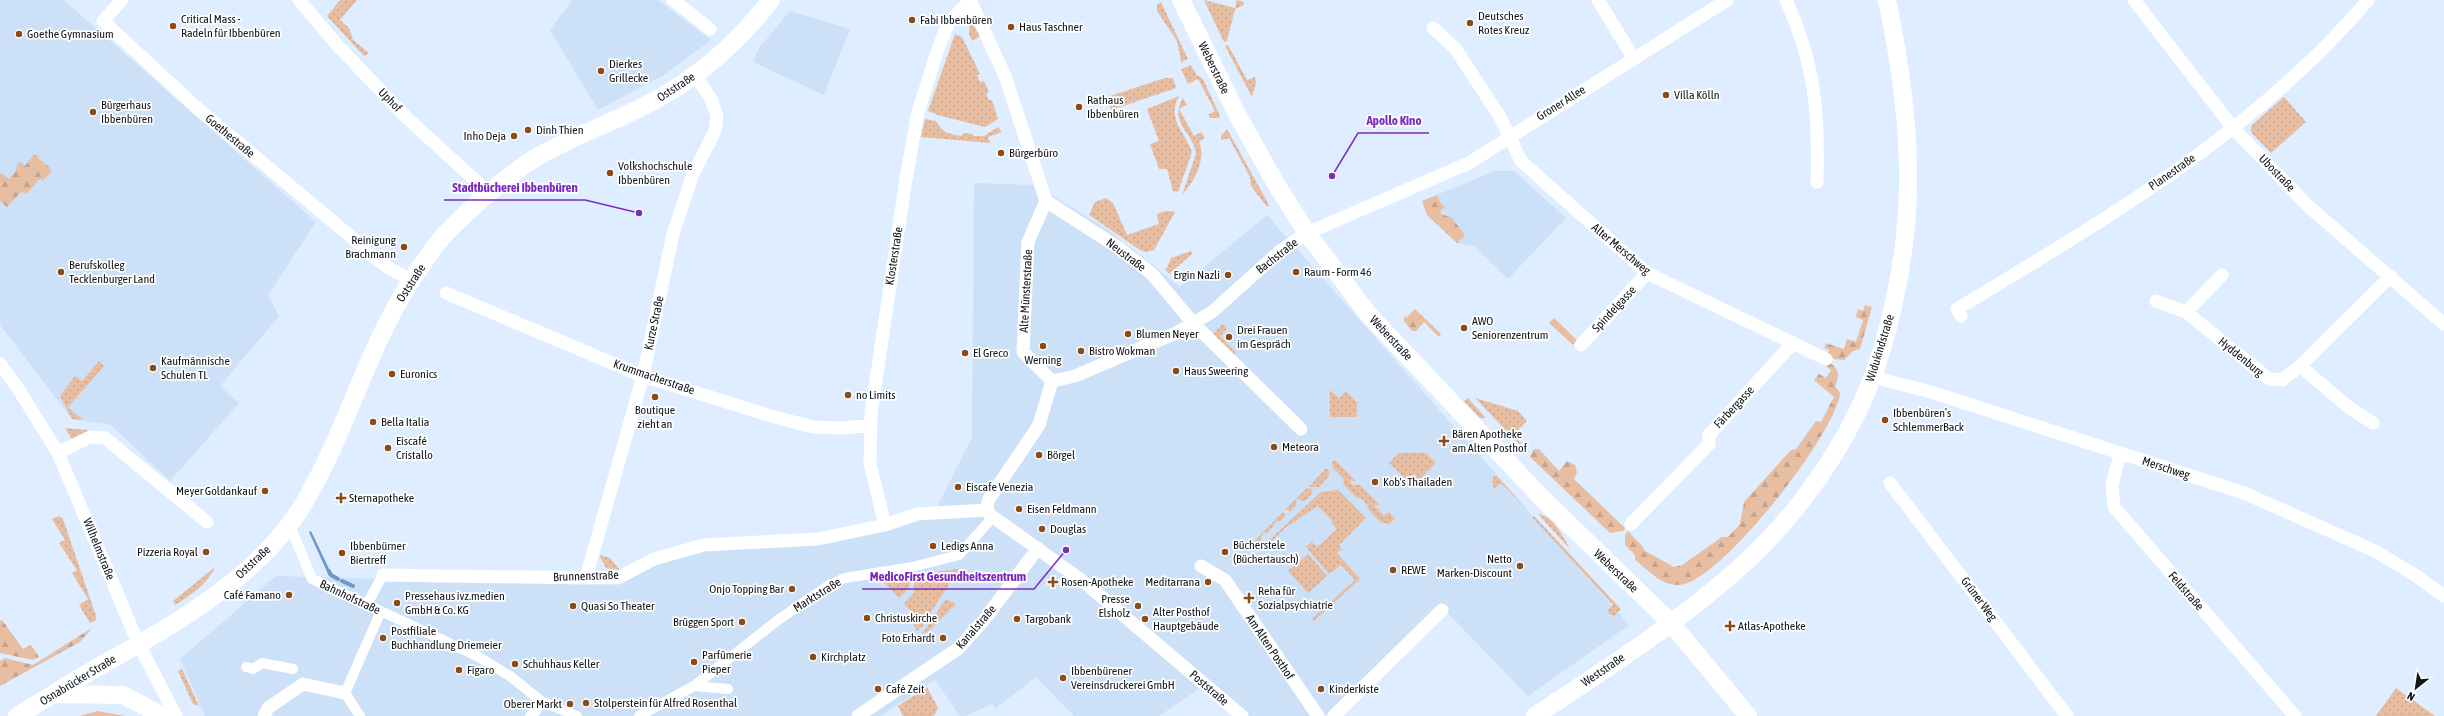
<svg xmlns="http://www.w3.org/2000/svg" width="2444" height="716" font-family="'Asap Condensed',sans-serif">
<style>
.built{fill:#cce0f8}
.grass{fill:url(#grass-dots)}
.forest{fill:url(#forest-firs)}
.green{fill:#e8bea3}
.water{fill:#6f99ca}
.lines{fill:none;stroke-linecap:round;stroke-linejoin:round}
.stream{stroke:#6f99ca;stroke-width:4}
.pedestrian{stroke:#fff;stroke-width:10}
.minor{stroke:#fff;stroke-width:13}
.secondary{stroke:#fff;stroke-width:18}
.poi-dot{fill:#8b4a16;stroke:#fff;stroke-width:1.5}
.labels{text-anchor:middle;dominant-baseline:central;stroke-width:3.5;stroke-linejoin:round;paint-order:stroke}
.poi-label{font-size:12px;fill:#10151b;stroke:#fff;text-anchor:start}
.street-label{font-size:12px;fill:#10151b;stroke:#fff}
.leader{fill:none;stroke:#7b2cbf;stroke-width:1.5}
.callout-dot{fill:#7b2cbf;stroke:#fff;stroke-width:1.5}
.callout-label{font-size:13px;text-anchor:middle;font-weight:bold;fill:#7b2cbf;stroke:#fff;stroke-width:3.5;stroke-linejoin:round;paint-order:stroke}
</style>
<defs>
<pattern id="grass-dots" width="8" height="8" patternUnits="userSpaceOnUse"><rect width="8" height="8" fill="#e8bea3"/><path d="M2 2h.1M6 6h.1" fill="none" stroke="#c6a28c" stroke-width="1.8" stroke-linecap="round"/></pattern>
<pattern id="forest-firs" width="22" height="20" patternUnits="userSpaceOnUse"><rect width="22" height="20" fill="#e8bea3"/><path d="M5 1l3.5 6h-7zM16 11l3.5 6h-7z" fill="#c6a28c"/></pattern>
</defs>
<rect width="100%" height="100%" fill="#deedff"/>
<path class="built" d="M 0,0 L 64,0 L 316,222 L 268,295 L 279,316 L 220,386 L 239,403 L 170,481 L 111,425 L 72,419 L 0,325 Z
M 572,0 L 658,0 L 711,40 L 664,75 L 598,110 L 550,30 Z
M 790,11 L 850,29 L 824,95 L 753,62 L 759,48 Z
M 1495,171 L 1514,171 L 1566,218 L 1508,279 L 1474,246 L 1457,243 L 1427,215 L 1422,201 Z
M 974,183 L 1035,185 L 1110,231 L 1180,287 L 1267,215 L 1629,625 L 1528,696 L 1441,606 L 1324,716 L 1235,716 L 1199,689 L 1159,716 L 1074,716 L 1036,677 L 995,709 L 993,704 L 965,716 L 960,716 L 935,680 L 881,716 L 205,716 L 180,659 L 276,576 L 619,585 L 662,557 L 700,551 L 818,542 L 934,513 L 972,437 Z"/>
<path class="grass" d="M 340,0 L 357,0 L 340,20 L 349,28 L 353,40 L 369,53 L 364,56 L 327,16 Z
M 1204,0 L 1235,8 L 1237,0 L 1243,2 L 1244,5 L 1235,9 L 1227,41 L 1224,42 Z
M 1161,2 L 1188,59 L 1181,62 L 1177,41 L 1157,11 L 1157,5 Z
M 970,21 L 981,36 L 972,41 L 969,34 Z
M 955,34 L 962,37 L 980,74 L 977,75 L 980,82 L 984,81 L 989,92 L 986,94 L 989,100 L 992,100 L 998,119 L 985,127 L 941,116 L 928,111 Z
M 1228,45 L 1247,80 L 1255,77 L 1256,83 L 1252,97 L 1225,46 Z
M 1191,65 L 1196,74 L 1203,79 L 1220,116 L 1218,118 L 1210,118 L 1208,115 L 1215,111 L 1198,79 L 1188,84 L 1181,69 Z
M 1165,78 L 1173,78 L 1176,88 L 1111,110 L 1107,97 Z
M 1179,96 C 1166,119 1185,132 1192,152 L 1178,192 L 1173,191 L 1167,169 L 1159,169 L 1150,144 L 1159,141 L 1147,109 Z
M 2284,97 L 2306,122 L 2271,153 L 2251,132 L 2251,126 Z
M 1183,98 L 1187,105 L 1179,109 L 1194,136 L 1201,132 L 1205,138 L 1199,142 C 1207,159 1194,182 1182,195 L 1196,154 C 1193,131 1168,123 1183,98 Z
M 925,119 L 936,121 C 943,132 947,134 961,136 L 964,133 L 973,134 L 973,136 L 984,136 L 998,127 L 1002,132 L 988,137 L 990,143 L 921,137 Z
M 1227,129 L 1269,205 L 1267,207 L 1251,186 L 1250,177 L 1229,138 L 1221,140 L 1221,136 Z
M 1106,198 L 1113,203 L 1127,235 L 1159,224 L 1157,215 C 1161,211 1169,210 1175,212 L 1154,250 L 1146,252 L 1140,250 L 1089,215 L 1095,202 Z
M 1191,251 L 1193,253 L 1169,274 L 1166,270 L 1171,258 Z
M 1223,324 L 1227,329 L 1220,336 L 1236,352 L 1233,355 L 1212,335 Z
M 99,361 L 104,366 L 68,407 L 83,420 L 72,419 L 60,396 L 75,376 L 82,381 Z
M 1330,390 L 1339,398 L 1346,391 L 1357,403 L 1357,417 L 1330,417 Z
M 1468,398 L 1486,418 L 1480,418 L 1464,401 Z
M 1475,398 L 1518,411 L 1527,421 L 1513,435 L 1521,443 L 1520,445 Z
M 65,428 L 88,430 L 89,431 L 72,440 Z
M 1399,453 L 1426,453 L 1436,463 L 1413,486 L 1389,463 Z
M 1335,460 L 1356,481 L 1349,481 L 1353,485 L 1360,485 L 1380,505 L 1374,505 L 1384,516 L 1389,512 L 1395,519 L 1389,524 L 1380,522 L 1366,507 L 1369,507 L 1361,498 L 1357,498 L 1344,485 L 1343,478 L 1333,468 L 1332,463 Z
M 1326,468 L 1329,471 L 1329,476 L 1319,487 L 1309,487 Z
M 1494,476 L 1497,476 L 1526,508 L 1501,483 L 1494,489 L 1492,482 Z
M 1307,488 L 1312,489 L 1311,495 L 1304,502 L 1297,498 L 1296,506 L 1290,512 L 1286,509 Z
M 1338,490 L 1366,518 L 1339,545 L 1342,549 L 1337,553 L 1360,579 L 1314,621 L 1312,619 L 1355,580 L 1341,565 L 1329,574 L 1306,547 L 1312,542 L 1317,547 L 1337,529 L 1331,522 L 1332,521 L 1318,506 L 1285,528 L 1266,547 L 1264,545 L 1321,492 Z
M 1283,512 L 1286,515 L 1281,521 L 1275,522 L 1273,527 L 1267,533 L 1263,533 C 1262,540 1255,549 1248,549 L 1243,545 L 1247,541 L 1251,545 Z
M 1538,514 C 1553,515 1564,538 1570,549 Z
M 59,516 L 63,519 L 96,616 L 96,620 L 90,623 L 79,605 L 88,599 L 72,573 L 77,570 L 59,543 L 65,540 L 52,519 Z
M 1534,516 L 1621,609 L 1614,616 L 1609,614 L 1608,610 L 1613,605 L 1532,517 Z
M 1308,554 L 1327,576 L 1308,593 L 1288,571 Z
M 599,555 L 610,558 L 620,570 L 606,568 Z
M 215,567 C 208,584 191,595 175,605 L 173,601 Z
M 958,569 L 958,572 L 928,616 L 926,623 L 917,631 L 914,626 L 916,616 L 904,604 L 914,593 L 914,575 Z
M 910,576 L 909,588 L 899,598 L 882,580 Z
M 946,599 L 956,604 L 930,630 L 922,634 Z
M 182,669 L 199,706 L 193,704 L 178,671 Z
M 927,687 L 938,708 L 934,716 L 903,716 L 898,706 Z
M 2396,688 L 2435,716 L 2376,716 Z"/>
<path class="forest" d="M 34,154 L 50,168 L 51,172 L 44,180 L 40,179 L 27,193 L 21,192 L 7,207 L 0,201 L 0,175 L 2,173 L 9,179 L 16,171 L 17,164 L 20,162 L 25,166 Z
M 1437,195 L 1441,204 L 1445,206 L 1439,213 L 1452,218 L 1465,235 L 1457,243 L 1427,215 L 1422,201 Z
M 1865,305 L 1872,307 L 1860,349 L 1853,351 L 1844,360 L 1834,359 L 1828,353 L 1829,350 L 1824,348 L 1826,343 L 1844,349 L 1847,339 L 1856,342 L 1863,320 L 1856,317 L 1858,309 L 1863,311 Z
M 1415,309 L 1441,334 L 1439,337 L 1424,322 L 1416,331 L 1412,331 L 1404,321 L 1404,316 L 1406,318 Z
M 1554,318 L 1578,341 L 1573,345 L 1549,323 Z
M 1826,361 C 1838,367 1841,373 1835,386 L 1840,393 C 1837,432 1719,584 1679,585 C 1662,586 1648,570 1635,560 L 1635,555 L 1625,545 L 1625,535 L 1628,531 L 1643,547 L 1645,551 L 1674,567 L 1682,565 L 1722,537 L 1728,537 L 1740,524 L 1744,502 L 1791,450 L 1796,449 L 1816,421 L 1821,422 L 1834,397 L 1814,380 L 1819,374 L 1826,378 L 1831,370 L 1822,363 Z
M 1534,449 L 1539,449 L 1559,471 L 1567,461 L 1575,465 L 1577,472 L 1574,479 L 1625,528 L 1623,531 L 1610,533 L 1530,457 Z
M 2,620 L 23,649 L 31,645 L 39,657 L 33,660 L 0,653 L 0,621 Z
M 92,628 L 80,642 L 0,686 L 0,661 L 5,658 L 33,665 Z"/>
<path class="green" d="M 98,711 L 125,716 L 79,716 Z"/>
<path class="water" d="M 311,531 L 332,575 L 329,576 L 309,532 Z"/>
<g class="lines">
<path class="stream" d="M 329,571 L 331,575 L 338,579
M 342,581 L 353,586"/>
<path class="pedestrian" d="M 290,526 L 312,579 L 477,656 L 510,676 L 541,701 L 577,716
M 367,604 L 383,575
M 246,667 L 253,669 L 262,663 L 293,669
M 694,686 L 728,689
M 360,716 L 345,693 L 381,611
M 530,716 L 537,710 L 541,701
M 639,716 L 694,686 L 778,620 L 831,584 L 845,578 L 912,567 L 959,555 L 993,517"/>
<path class="minor" d="M 122,0 L 103,21 L 196,107 L 362,246
M 299,0 L 339,47 L 407,118 L 488,192
M 673,0 L 710,29
M 970,0 L 1005,76 L 1046,201 L 1028,242 L 1023,352 L 1052,381
M 1598,0 L 1633,57
M 1786,0 C 1815,63 1819,113 1817,182
M 2134,0 L 2233,128 L 2307,205 L 2444,324
M 1433,28 L 1455,48 L 1500,117 L 1521,161 L 1647,273 L 1826,359
M 1046,201 L 1119,248 L 1152,274 L 1193,323 L 1301,429
M 370,254 L 390,269 L 412,280
M 446,293 L 643,376 L 771,416 L 813,427 L 842,428 L 871,425
M 2156,301 L 2186,312 L 2269,379 L 2282,380 L 2300,366 L 2391,276
M 2186,312 L 2222,275
M 1961,316 L 1957,309 C 2103,221 2256,132 2368,0
M 1581,345 L 1647,273
M 0,364 L 17,387 L 58,453 L 139,645 L 176,716
M 2300,366 L 2351,409 L 2373,423
M 1872,377 L 1931,392 L 2244,493 L 2375,551 L 2415,575 L 2444,596
M 1052,381 L 1075,376 L 1176,333 L 1212,312 L 1279,252 L 1307,233 L 1469,163 L 1727,0
M 1052,381 L 1039,425 L 989,499 L 987,506 L 989,514 L 1084,582 L 1242,716
M 58,453 L 90,437 L 105,438 L 207,522
M 2120,454 L 2112,485 L 2114,507 L 2295,716
M 1890,483 L 2067,716
M 1631,524 L 1709,444 L 1709,435 L 1792,344
M 885,525 L 870,464 L 871,414 L 906,179 L 918,112 L 938,49 L 948,24 L 970,0
M 1201,566 L 1225,580 L 1318,716
M 383,575 L 586,578 L 620,577 L 654,559 L 704,545 L 818,539 L 885,525 L 917,514 L 987,510
M 586,578 L 643,376 L 673,234 L 693,174 L 715,131 L 717,116 L 711,99 L 695,75
M 264,716 L 268,708 L 303,684 L 345,693
M 858,716 L 959,648 L 984,620 L 1038,548
M 1334,716 L 1442,610"/>
<path class="secondary" d="M 1181,0 L 1237,114 L 1276,184 L 1307,233 L 1369,315 L 1541,497 L 1671,623 L 1748,716
M 54,694 L 123,695 L 163,716
M 17,716 C 49,697 81,676 114,658 C 183,620 263,572 304,503 C 348,429 368,343 417,272 C 427,257 438,241 450,229 C 477,202 505,177 537,157 C 571,137 609,124 644,106 C 694,81 737,44 771,0
M 1535,716 C 1604,670 1675,625 1737,570 C 1786,527 1830,469 1858,411 C 1889,347 1907,257 1908,186 C 1909,123 1900,61 1887,0"/>
</g>
<g class="poi-dot">
<circle cx="912" cy="20" r="4"/>
<circle cx="1470" cy="23" r="4"/>
<circle cx="173" cy="26" r="4"/>
<circle cx="1011" cy="27" r="4"/>
<circle cx="19" cy="34" r="4"/>
<circle cx="601" cy="71" r="4"/>
<circle cx="1666" cy="95" r="4"/>
<circle cx="1079" cy="107" r="4"/>
<circle cx="93" cy="112" r="4"/>
<circle cx="528" cy="130" r="4"/>
<circle cx="514" cy="136" r="4"/>
<circle cx="1001" cy="153" r="4"/>
<circle cx="610" cy="173" r="4"/>
<circle cx="404" cy="247" r="4"/>
<circle cx="61" cy="272" r="4"/>
<circle cx="1296" cy="272" r="4"/>
<circle cx="1228" cy="275" r="4"/>
<circle cx="1464" cy="328" r="4"/>
<circle cx="1128" cy="334" r="4"/>
<circle cx="1229" cy="337" r="4"/>
<circle cx="1043" cy="346" r="4"/>
<circle cx="1081" cy="351" r="4"/>
<circle cx="965" cy="353" r="4"/>
<circle cx="153" cy="368" r="4"/>
<circle cx="1176" cy="371" r="4"/>
<circle cx="392" cy="374" r="4"/>
<circle cx="848" cy="395" r="4"/>
<circle cx="655" cy="397" r="4"/>
<circle cx="1885" cy="420" r="4"/>
<circle cx="373" cy="422" r="4"/>
<path d="M1442 435h4v4h4v4h-4v4h-4v-4h-4v-4h4z"/>
<circle cx="1274" cy="447" r="4"/>
<circle cx="388" cy="448" r="4"/>
<circle cx="1039" cy="455" r="4"/>
<circle cx="1375" cy="482" r="4"/>
<circle cx="958" cy="487" r="4"/>
<circle cx="265" cy="491" r="4"/>
<path d="M339 492h4v4h4v4h-4v4h-4v-4h-4v-4h4z"/>
<circle cx="1019" cy="509" r="4"/>
<circle cx="1042" cy="529" r="4"/>
<circle cx="933" cy="546" r="4"/>
<circle cx="206" cy="552" r="4"/>
<circle cx="1225" cy="552" r="4"/>
<circle cx="342" cy="553" r="4"/>
<circle cx="1520" cy="566" r="4"/>
<circle cx="1393" cy="570" r="4"/>
<path d="M1051 576h4v4h4v4h-4v4h-4v-4h-4v-4h4z"/>
<circle cx="1208" cy="582" r="4"/>
<circle cx="792" cy="589" r="4"/>
<circle cx="289" cy="595" r="4"/>
<path d="M1247 592h4v4h4v4h-4v4h-4v-4h-4v-4h4z"/>
<circle cx="397" cy="603" r="4"/>
<circle cx="573" cy="606" r="4"/>
<circle cx="1138" cy="606" r="4"/>
<circle cx="867" cy="618" r="4"/>
<circle cx="1017" cy="619" r="4"/>
<circle cx="1145" cy="619" r="4"/>
<circle cx="742" cy="622" r="4"/>
<path d="M1728 620h4v4h4v4h-4v4h-4v-4h-4v-4h4z"/>
<circle cx="383" cy="638" r="4"/>
<circle cx="943" cy="638" r="4"/>
<circle cx="813" cy="657" r="4"/>
<circle cx="694" cy="662" r="4"/>
<circle cx="515" cy="664" r="4"/>
<circle cx="459" cy="670" r="4"/>
<circle cx="1063" cy="678" r="4"/>
<circle cx="878" cy="689" r="4"/>
<circle cx="1321" cy="689" r="4"/>
<circle cx="586" cy="703" r="4"/>
<circle cx="570" cy="704" r="4"/>
</g>
<g class="labels">
<g class="poi-label">
<text x="1478" y="16">Deutsches<tspan x="1478" dy="14">Rotes Kreuz</tspan></text>
<text x="181" y="19">Critical Mass -<tspan x="181" dy="14">Radeln für Ibbenbüren</tspan></text>
<text x="920" y="20">Fabi Ibbenbüren</text>
<text x="1019" y="27">Haus Taschner</text>
<text x="27" y="34">Goethe Gymnasium</text>
<text x="609" y="64">Dierkes<tspan x="609" dy="14">Grillecke</tspan></text>
<text x="1674" y="95">Villa Kölln</text>
<text x="1087" y="100">Rathaus<tspan x="1087" dy="14">Ibbenbüren</tspan></text>
<text x="101" y="105">Bürgerhaus<tspan x="101" dy="14">Ibbenbüren</tspan></text>
<text x="536" y="130">Dinh Thien</text>
<text x="506" y="136" text-anchor="end">Inho Deja</text>
<text x="1009" y="153">Bürgerbüro</text>
<text x="618" y="166">Volkshochschule<tspan x="618" dy="14">Ibbenbüren</tspan></text>
<text x="396" y="240" text-anchor="end">Reinigung<tspan x="396" dy="14">Brachmann</tspan></text>
<text x="69" y="265">Berufskolleg<tspan x="69" dy="14">Tecklenburger Land</tspan></text>
<text x="1304" y="272">Raum - Form 46</text>
<text x="1220" y="275" text-anchor="end">Ergin Nazli</text>
<text x="1472" y="321">AWO<tspan x="1472" dy="14">Seniorenzentrum</tspan></text>
<text x="1237" y="330">Drei Frauen<tspan x="1237" dy="14">im Gespräch</tspan></text>
<text x="1136" y="334">Blumen Neyer</text>
<text x="1089" y="351">Bistro Wokman</text>
<text x="973" y="353">El Greco</text>
<text x="1043" y="360" text-anchor="middle">Werning</text>
<text x="161" y="361">Kaufmännische<tspan x="161" dy="14">Schulen TL</tspan></text>
<text x="1184" y="371">Haus Sweering</text>
<text x="400" y="374">Euronics</text>
<text x="856" y="395">no Limits</text>
<text x="655" y="410" text-anchor="middle">Boutique<tspan x="655" dy="14">zieht an</tspan></text>
<text x="1893" y="413">Ibbenbüren’s<tspan x="1893" dy="14">SchlemmerBack</tspan></text>
<text x="381" y="422">Bella Italia</text>
<text x="1452" y="434">Bären Apotheke<tspan x="1452" dy="14">am Alten Posthof</tspan></text>
<text x="396" y="441">Eiscafé<tspan x="396" dy="14">Cristallo</tspan></text>
<text x="1282" y="447">Meteora</text>
<text x="1047" y="455">Börgel</text>
<text x="1383" y="482">Kob's Thailaden</text>
<text x="966" y="487">Eiscafe Venezia</text>
<text x="257" y="491" text-anchor="end">Meyer Goldankauf</text>
<text x="349" y="498">Sternapotheke</text>
<text x="1027" y="509">Eisen Feldmann</text>
<text x="1050" y="529">Douglas</text>
<text x="1233" y="545">Bücherstele<tspan x="1233" dy="14">(Büchertausch)</tspan></text>
<text x="350" y="546">Ibbenbürner<tspan x="350" dy="14">Biertreff</tspan></text>
<text x="941" y="546">Ledigs Anna</text>
<text x="198" y="552" text-anchor="end">Pizzeria Royal</text>
<text x="1512" y="559" text-anchor="end">Netto<tspan x="1512" dy="14">Marken-Discount</tspan></text>
<text x="1401" y="570">REWE</text>
<text x="1061" y="582">Rosen-Apotheke</text>
<text x="1200" y="582" text-anchor="end">Meditarrana</text>
<text x="784" y="589" text-anchor="end">Onjo Topping Bar</text>
<text x="1258" y="591">Reha für<tspan x="1258" dy="14">Sozialpsychiatrie</tspan></text>
<text x="281" y="595" text-anchor="end">Café Famano</text>
<text x="405" y="596">Pressehaus ivz.medien<tspan x="405" dy="14">GmbH &amp; Co. KG</tspan></text>
<text x="1130" y="599" text-anchor="end">Presse<tspan x="1130" dy="14">Elsholz</tspan></text>
<text x="581" y="606">Quasi So Theater</text>
<text x="1153" y="612">Alter Posthof<tspan x="1153" dy="14">Hauptgebäude</tspan></text>
<text x="875" y="618">Christuskirche</text>
<text x="1025" y="619">Targobank</text>
<text x="734" y="622" text-anchor="end">Brüggen Sport</text>
<text x="1738" y="626">Atlas-Apotheke</text>
<text x="391" y="631">Postfiliale<tspan x="391" dy="14">Buchhandlung Driemeier</tspan></text>
<text x="935" y="638" text-anchor="end">Foto Erhardt</text>
<text x="702" y="655">Parfümerie<tspan x="702" dy="14">Pieper</tspan></text>
<text x="821" y="657">Kirchplatz</text>
<text x="523" y="664">Schuhhaus Keller</text>
<text x="467" y="670">Figaro</text>
<text x="1071" y="671">Ibbenbürener<tspan x="1071" dy="14">Vereinsdruckerei GmbH</tspan></text>
<text x="886" y="689">Café Zeit</text>
<text x="1329" y="689">Kinderkiste</text>
<text x="594" y="703">Stolperstein für Alfred Rosenthal</text>
<text x="562" y="704" text-anchor="end">Oberer Markt</text>
</g>
<g class="street-label">
<text transform="translate(1214 68) rotate(64)">Weberstraße</text>
<text transform="translate(676 87) rotate(-33)">Oststraße</text>
<text transform="translate(390 100) rotate(46)">Uphof</text>
<text transform="translate(1561 103) rotate(-32)">Groner Allee</text>
<text transform="translate(230 136) rotate(40)">Goethestraße</text>
<text transform="translate(2172 172) rotate(-35)">Planestraße</text>
<text transform="translate(2277 173) rotate(46)">Ubostraße</text>
<text transform="translate(1621 249) rotate(40)">Alter Merschweg</text>
<text transform="translate(1126 255) rotate(37)">Neustraße</text>
<text transform="translate(894 256) rotate(-81)">Klosterstraße</text>
<text transform="translate(1277 256) rotate(-38)">Bachstraße</text>
<text transform="translate(411 283) rotate(-57)">Oststraße</text>
<text transform="translate(1026 291) rotate(-87)">Alte Münsterstraße</text>
<text transform="translate(1614 309) rotate(-47)">Spindelgasse</text>
<text transform="translate(654 323) rotate(-78)">Kurze Straße</text>
<text transform="translate(1391 338) rotate(47)">Weberstraße</text>
<text transform="translate(1880 348) rotate(-73)">Widukindstraße</text>
<text transform="translate(2241 357) rotate(39)">Hyddenburg</text>
<text transform="translate(654 377) rotate(19)">Krummacherstraße</text>
<text transform="translate(1734 407) rotate(-47)">Färbergasse</text>
<text transform="translate(2166 468) rotate(18)">Merschweg</text>
<text transform="translate(99 549) rotate(68)">Wilhelmstraße</text>
<text transform="translate(253 562) rotate(-43)">Oststraße</text>
<text transform="translate(1616 571) rotate(44)">Weberstraße</text>
<text transform="translate(586 576) rotate(-2)">Brunnenstraße</text>
<text transform="translate(2186 591) rotate(49)">Feldstraße</text>
<text transform="translate(817 595) rotate(-32)">Marktstraße</text>
<text transform="translate(350 597) rotate(25)">Bahnhofstraße</text>
<text transform="translate(1979 599) rotate(53)">Grüner Weg</text>
<text transform="translate(976 627) rotate(-49)">Kanalstraße</text>
<text transform="translate(1270 647) rotate(56)">Am Alten Posthof</text>
<text transform="translate(1603 670) rotate(-34)">Weststraße</text>
<text transform="translate(78 680) rotate(-31)">Osnabrücker Straße</text>
<text transform="translate(1209 688) rotate(41)">Poststraße</text>
</g>
</g>
<path class="leader" d="M1332 176L1358 133H1429M639 213L585 200H444M1066 550L1034 589H862"/>
<g class="callout-dot">
<circle cx="1332" cy="176" r="4"/>
<circle cx="639" cy="213" r="4"/>
<circle cx="1066" cy="550" r="4"/>
</g>
<g class="callout-label">
<text x="1394" y="125">Apollo Kino</text>
<text x="515" y="192">Stadtbücherei Ibbenbüren</text>
<text x="948" y="581">MedicoFirst Gesundheitszentrum</text>
</g>
<g transform="translate(2416 688) rotate(210)" stroke="#ffffff" stroke-width="3" paint-order="stroke">
<path d="M0-3L7 15L0 10L-7 15Z" fill="#10151b"/>
<text y="-6" font-size="11" font-weight="bold" text-anchor="middle" fill="#10151b">N</text>
</g>
</svg>
